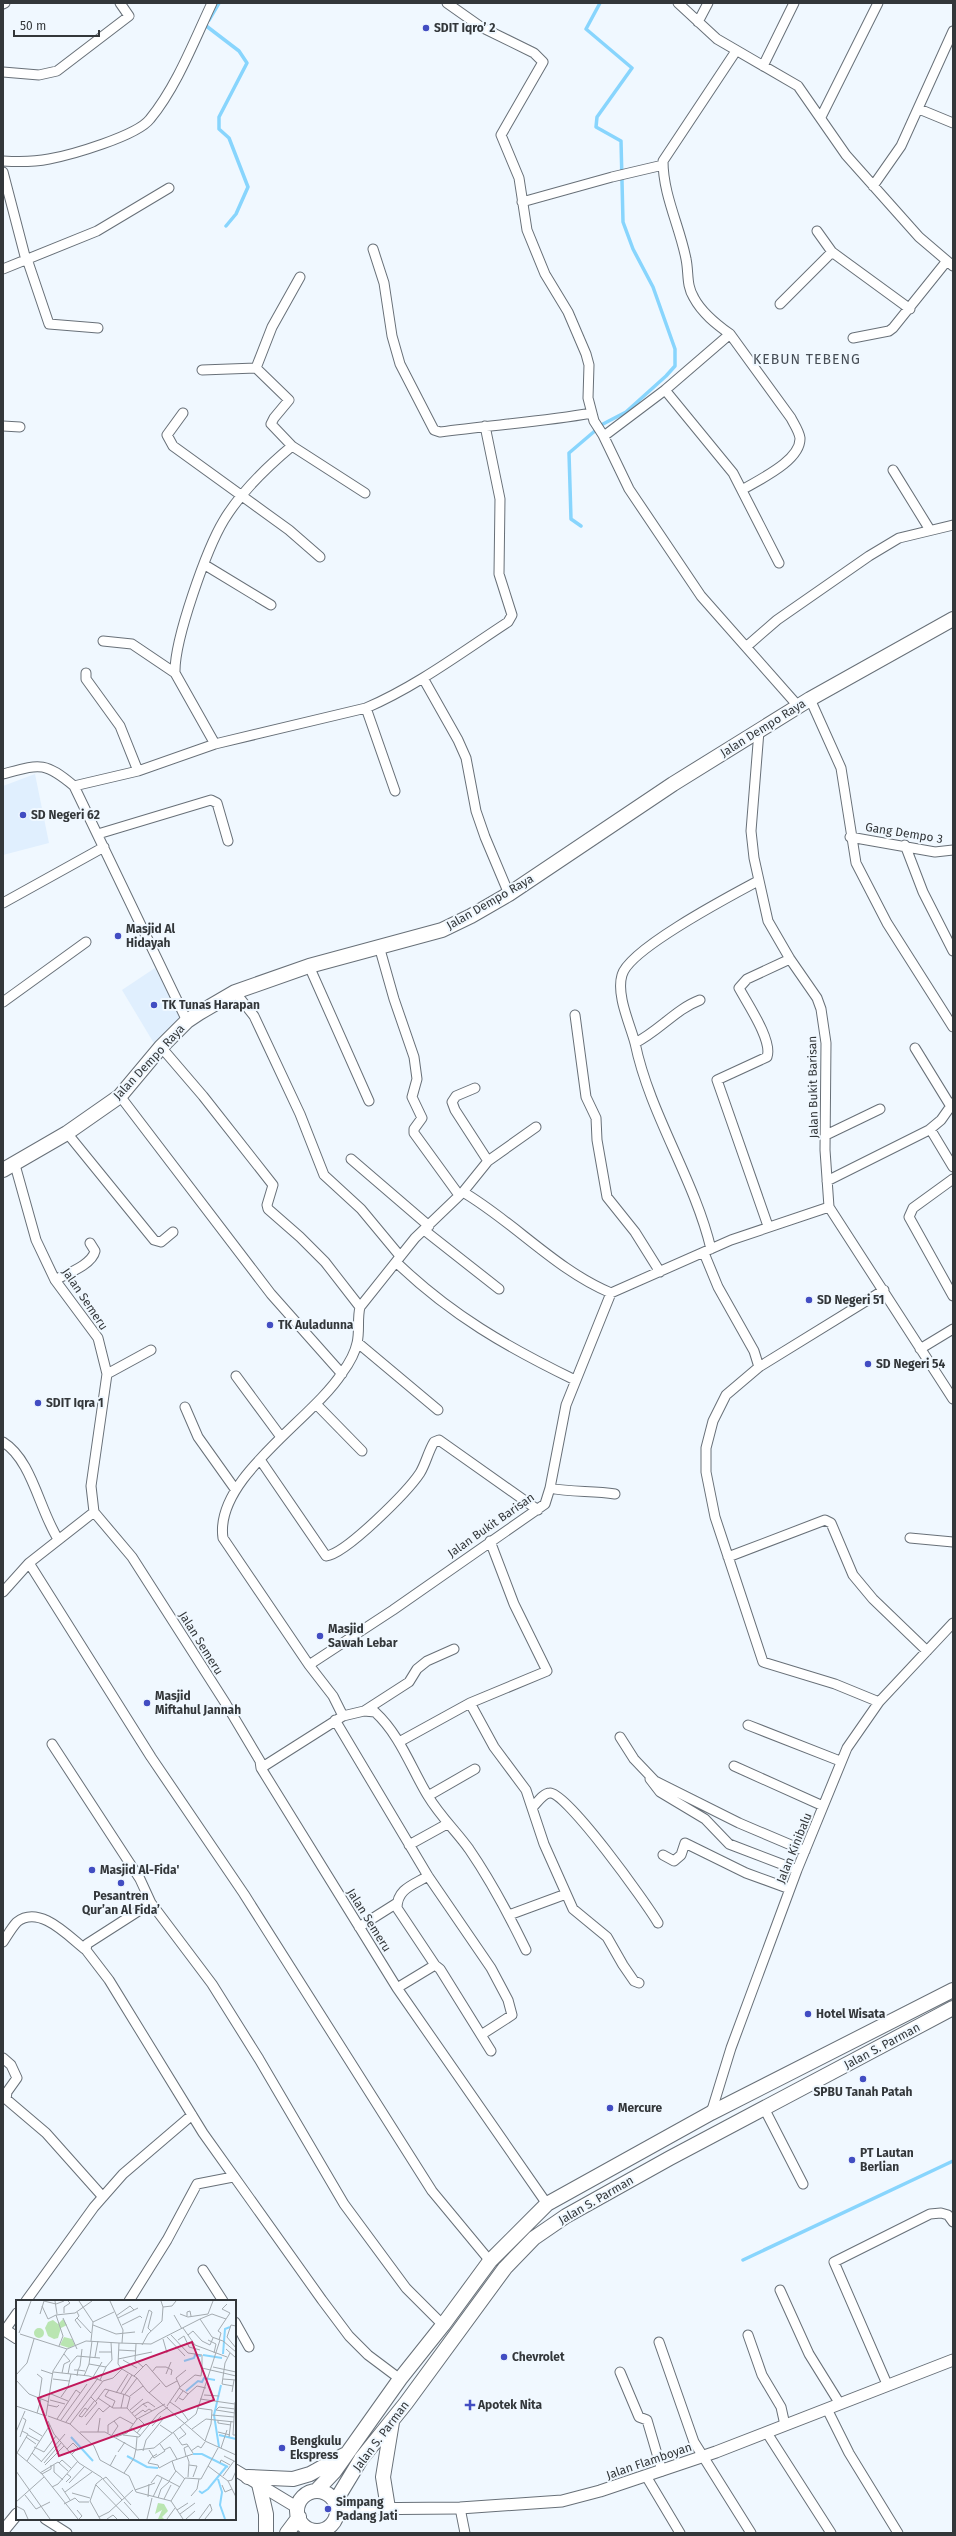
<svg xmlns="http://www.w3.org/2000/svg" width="956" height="2536" font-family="'Fira Sans',sans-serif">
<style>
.built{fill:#e0effe}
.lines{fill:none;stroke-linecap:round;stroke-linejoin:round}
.stream{stroke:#88d5fd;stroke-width:3.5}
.minor-casing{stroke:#687078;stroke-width:11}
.tertiary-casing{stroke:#687078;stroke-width:13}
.primary-casing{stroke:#687078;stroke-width:16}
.minor{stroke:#fff;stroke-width:9}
.tertiary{stroke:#fff;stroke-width:11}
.primary{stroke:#fff;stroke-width:14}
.poi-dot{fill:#424dc2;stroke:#f0f8ff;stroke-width:1.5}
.labels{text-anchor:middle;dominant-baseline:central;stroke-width:4;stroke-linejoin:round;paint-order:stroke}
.poi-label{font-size:12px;font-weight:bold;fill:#33373a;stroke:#f0f8ff;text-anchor:start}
.street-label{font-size:12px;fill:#33373a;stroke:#f0f8ff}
.quarter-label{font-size:14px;letter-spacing:1px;fill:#474e56;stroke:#f0f8ff}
.inset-river{fill:none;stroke:#88d5fd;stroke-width:2}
.inset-road{fill:none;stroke:#a4abb0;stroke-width:1}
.view{fill:#c2185b;fill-opacity:0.15;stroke:#c2185b;stroke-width:2}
.inset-edge{fill:none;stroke:#33373a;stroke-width:2}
</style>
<rect width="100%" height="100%" fill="#f0f8ff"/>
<path class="built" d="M 35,774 L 49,843 L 3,855 L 3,786 Z
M 155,968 L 184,1020 L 158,1050 L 122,990 Z"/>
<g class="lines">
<path class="stream" d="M 209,20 L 219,3
M 205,25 L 239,51 L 247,63 L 219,117 L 219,129 L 229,138 L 248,187 L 236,214 L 226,226
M 581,526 L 571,519 L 569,453 L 603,424 L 626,412 L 666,376 L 675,366 L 675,349 L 653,287 L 633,249 L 623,222 L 621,141 L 596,127 L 597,117 L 632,68 L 586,29 L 600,3
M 743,2260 L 953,2161"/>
<defs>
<path id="minor" d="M 447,3 L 481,27 L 534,53 L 543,62 L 501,135 L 519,178 L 527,230 L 545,274 L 568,312 L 586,354 L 589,365 L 588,398 L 594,421 L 603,435 L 629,489 L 701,596 L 799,707
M 678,3 L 717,39 L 798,86 L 846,155 L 919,237 L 953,266
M 3,4 L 5,3
M 698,22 L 708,3
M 763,66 L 794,3
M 3,72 L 39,75 L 57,71 L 129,16 L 120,3
M 919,109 L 953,123
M 821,117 L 878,3
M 3,161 C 18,162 34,162 49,159 C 71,155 137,136 150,119 C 177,86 194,41 212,3
M 3,172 L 26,260
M 873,186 L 901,146 L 953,31
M 522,202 L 612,177 L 663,165
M 817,231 L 832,252 L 910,309
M 373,249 L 384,283 L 392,336 L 400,364 L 434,430 L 440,432 C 491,425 541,422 592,413
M 27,259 L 49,324 L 98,328
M 3,269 L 97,231 L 169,188
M 780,304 L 832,252
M 730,334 L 791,418 C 794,424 799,431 800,438 C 801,461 758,480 742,490
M 853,338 L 889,331 L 893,328 L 946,262
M 256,368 L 272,327 L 300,277
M 202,370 L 256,368 L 289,400 L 274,418 L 271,424 L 292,446
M 665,390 L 733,473 L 779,563
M 183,413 L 167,435 L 173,446 L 289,530 L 320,557
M 3,426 L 20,427
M 604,436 L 665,390 L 730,334 C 716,324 702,313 694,298 C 686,285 689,273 686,259 C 680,227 663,195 663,161 L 736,51
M 893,470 L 930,530
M 205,565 L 271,605
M 103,641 L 132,644 L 175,673
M 746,647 L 777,620 L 869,556 L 899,538 L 953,525
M 86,673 L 86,679 L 120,726 L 138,771
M 423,678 L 458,740 L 466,758 L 476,811 L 485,837 L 509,894
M 810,699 L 841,768 L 856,863 L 887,923 L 953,1027
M 366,708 L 395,791
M 759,731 L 751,831 L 754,858 L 768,921 L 790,959 L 817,998 L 821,1009 L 826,1043 L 825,1150 L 829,1207 L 953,1399
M 215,744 L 175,673 C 174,640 207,548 224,520 C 241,492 268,466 292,446 L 365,493
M 3,774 C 40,764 44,761 74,786
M 98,834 L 211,800 L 217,803 L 228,841
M 850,837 L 935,852 L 953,850
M 905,845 L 923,892 L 953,951
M 3,903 L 104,847
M 379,946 L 394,999 L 414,1057 L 417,1079 L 412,1097 L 422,1118 L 414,1129 L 414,1133 L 459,1195
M 309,966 L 369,1101
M 235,992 L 254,1016 L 300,1114 L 324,1175 L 361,1209 L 400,1256
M 700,1000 C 676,1009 659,1031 635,1043 C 650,1115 694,1178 711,1249
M 3,1002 L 86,942
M 575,1015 L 586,1097 L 596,1118 L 597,1140 L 607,1197 L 635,1232 L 660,1272
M 187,1021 L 74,786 L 138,771 L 215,744 L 366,708 C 417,686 462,652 508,622 L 512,615 L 499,574 L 500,499 L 485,426
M 635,1043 C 630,1024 616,995 622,975 C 629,949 732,895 758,881
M 161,1047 L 203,1096 L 273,1185 L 267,1205 L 268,1209 L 300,1237 L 325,1262 L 360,1307
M 915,1048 L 950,1105
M 475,1088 L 456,1096 L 452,1102 L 455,1110 L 488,1161
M 120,1096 L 271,1294 L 342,1374
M 929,1130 L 941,1120 L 953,1103
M 67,1133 L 154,1240 L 161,1242 L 173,1232
M 826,1135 L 880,1109
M 351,1159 L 429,1226
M 15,1165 L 36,1240 L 55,1280 L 98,1338 L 107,1374 L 91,1486 L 94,1512 L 132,1557 L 226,1704 L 260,1761 L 261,1768 L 397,1988 L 547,2204
M 953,1179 L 913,1208 L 909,1217 L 953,1296
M 827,1181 L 929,1130 L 932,1132 L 953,1167
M 463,1192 L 488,1161 L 536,1127
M 768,1226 L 717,1080 L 767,1057 C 773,1041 747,1003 739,988 L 747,979 L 790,959
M 424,1230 L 499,1289
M 704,1253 L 718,1287 L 754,1351 L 759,1367
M 396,1262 C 451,1315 507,1347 575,1380
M 55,1280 C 66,1274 92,1265 95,1251 L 90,1243
M 358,1343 L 438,1410
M 920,1349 L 953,1329
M 107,1374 L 151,1350
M 236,1376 L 281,1437
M 316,1404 L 362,1451
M 185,1407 L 198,1437 L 235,1489
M 3,1442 C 32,1460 39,1509 58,1539
M 261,1461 L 326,1556 C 346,1554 408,1491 420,1473 C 426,1463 428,1452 434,1442 L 439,1440 L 538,1510
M 550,1488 C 572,1493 593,1490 615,1494
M 910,1538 L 953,1542
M 490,1541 L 514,1604 L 547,1671 L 470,1703 L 494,1747 L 526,1790 L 544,1844 L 573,1909 L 607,1937 L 623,1965 L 634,1981 L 639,1983
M 728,1557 L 825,1520 L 831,1523 L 853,1575 L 873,1599 L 927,1651
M 29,1563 L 151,1757 L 244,1894 L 432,2191 L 490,2261
M 3,1592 L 29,1563 L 94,1512
M 309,1665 L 393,1610 L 545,1504 L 550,1488 L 566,1405 L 611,1293
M 879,1702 L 835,1684 L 763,1662 L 715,1517 L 706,1472 L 706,1448 L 713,1421 L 726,1395 L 759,1367 L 884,1290
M 364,1711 L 409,1682 L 417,1669 L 427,1661 L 454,1649
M 343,1716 L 333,1696 L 309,1665 L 223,1538 C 214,1478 312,1420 342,1373 C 348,1365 355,1353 357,1343 C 360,1331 357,1319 360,1307 L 415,1238 L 463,1192 C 514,1222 556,1270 611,1293 L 731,1240 L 829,1207
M 335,1720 L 428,1876 L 491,1968 L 508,2000 L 512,2015 L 481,2035
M 748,1725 L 840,1761
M 620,1737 L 634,1759 L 655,1781 L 739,1823 L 805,1851
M 399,1742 L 470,1703
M 52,1744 L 140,1879 L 151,1903 L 212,1984 L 259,2059 L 344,2204 L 406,2288 L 443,2325
M 734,1766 L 823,1806
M 261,1768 L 343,1716 L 364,1711 L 375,1712 C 400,1735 411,1768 428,1796 C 440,1816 456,1831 469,1849 C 491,1881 509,1915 526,1950
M 650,1779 L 660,1792 L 705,1819 L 729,1844 L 797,1870
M 428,1796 L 475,1769
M 532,1808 C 537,1803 543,1793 550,1793 C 566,1791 647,1904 658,1923
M 409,1845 L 447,1824
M 663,1855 L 674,1861 L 681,1855 L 685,1843 L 746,1873 L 790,1889
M 428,1876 C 413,1885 397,1889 397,1908 L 435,1965 L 440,1969 L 491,2051
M 151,1903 L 87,1944 L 86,1950 L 109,1980 L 203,2133 L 322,2300 L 349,2336 L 368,2355 L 400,2379
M 509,1915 L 566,1894
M 359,1927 L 397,1903
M 3,1942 C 7,1936 12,1927 17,1922 C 40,1904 69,1937 86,1950
M 397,1988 L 435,1965
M 3,2058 L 11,2065 L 17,2078 L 7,2092 L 6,2099 L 46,2133 L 103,2197
M 764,2108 L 803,2184
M 711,2113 L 731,2048 L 797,1870 L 847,1748 L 879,1702 L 953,1623
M 203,2270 L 223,2301
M 780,2290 L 809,2354 L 840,2404
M 26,2301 L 94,2207 L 123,2174 L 192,2115
M 129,2301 L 167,2240 L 197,2184 L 233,2177
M 235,2322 L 249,2347
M 5,2330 L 17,2313
M 748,2335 L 762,2375 L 781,2407 L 785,2425
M 659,2342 L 694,2442 L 751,2533
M 620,2372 L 639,2417 L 647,2420 L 662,2471
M 887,2384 L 834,2262 L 930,2214 L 941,2213 L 948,2215 L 953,2222
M 827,2409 L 849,2453 L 898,2533
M 767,2433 L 831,2533
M 646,2476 L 680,2533
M 460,2508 L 465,2533
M 45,2519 L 67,2533"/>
<path id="tertiary" d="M 3,2329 L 17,2338
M 235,2470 L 298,2508
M 337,2509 L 460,2508 L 562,2501 L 600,2491 L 716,2452 L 953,2360
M 3,2531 L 17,2514"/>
<path id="primary" d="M 3,1170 L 67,1133 L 120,1096 L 161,1047 L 187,1021 L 199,1013 L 235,992 L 309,966 L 442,930 L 471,916 L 509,894 L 673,784 L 810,699 L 953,619
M 248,2477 L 293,2479 L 310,2474 L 344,2455
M 259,2484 L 266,2514 L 266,2533
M 316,2491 L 334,2472 L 400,2379 L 443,2325 L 490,2261 L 547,2204 L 711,2113 L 953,1990
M297 2511a20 20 0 1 1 40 0a20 20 0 1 1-40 0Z
M 335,2502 L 361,2459 L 406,2403 L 505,2268 L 534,2238 L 566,2216 L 670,2158 L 953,2008
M 388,2508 L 383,2477 L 392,2422
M 287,2533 L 299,2517"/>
</defs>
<use href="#minor" class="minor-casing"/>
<use href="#tertiary" class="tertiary-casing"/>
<use href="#primary" class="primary-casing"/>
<use href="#minor" class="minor"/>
<use href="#tertiary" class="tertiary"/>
<use href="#primary" class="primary"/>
</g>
<g class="poi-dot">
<circle cx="426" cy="28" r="4"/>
<circle cx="23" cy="815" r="4"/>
<circle cx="118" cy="936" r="4"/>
<circle cx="154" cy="1005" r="4"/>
<circle cx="809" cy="1300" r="4"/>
<circle cx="270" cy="1325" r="4"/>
<circle cx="868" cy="1364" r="4"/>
<circle cx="38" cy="1403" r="4"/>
<circle cx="320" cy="1636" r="4"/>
<circle cx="147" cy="1703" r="4"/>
<circle cx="92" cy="1870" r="4"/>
<circle cx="121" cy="1883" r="4"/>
<circle cx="808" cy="2014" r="4"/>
<circle cx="863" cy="2079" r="4"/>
<circle cx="610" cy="2108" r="4"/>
<circle cx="852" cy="2160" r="4"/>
<circle cx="504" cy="2357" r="4"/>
<path d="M468 2399h4v4h4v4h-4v4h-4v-4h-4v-4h4z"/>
<circle cx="282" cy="2448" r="4"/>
<circle cx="328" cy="2509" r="4"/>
</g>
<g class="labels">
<g class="poi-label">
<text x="434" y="28">SDIT Iqro’ 2</text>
<text x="31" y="815">SD Negeri 62</text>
<text x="126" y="929">Masjid Al<tspan x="126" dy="14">Hidayah</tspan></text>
<text x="162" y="1005">TK Tunas Harapan</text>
<text x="817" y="1300">SD Negeri 51</text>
<text x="278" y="1325">TK Auladunna</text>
<text x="876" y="1364">SD Negeri 54</text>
<text x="46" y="1403">SDIT Iqra 1</text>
<text x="328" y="1629">Masjid<tspan x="328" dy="14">Sawah Lebar</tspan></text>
<text x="155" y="1696">Masjid<tspan x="155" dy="14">Miftahul Jannah</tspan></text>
<text x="100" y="1870">Masjid Al-Fida'</text>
<text x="121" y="1896" text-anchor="middle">Pesantren<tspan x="121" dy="14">Qur’an Al Fida’</tspan></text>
<text x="816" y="2014">Hotel Wisata</text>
<text x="863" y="2092" text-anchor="middle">SPBU Tanah Patah</text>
<text x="618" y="2108">Mercure</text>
<text x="860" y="2153">PT Lautan<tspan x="860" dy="14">Berlian</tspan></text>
<text x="512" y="2357">Chevrolet</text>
<text x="478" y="2405">Apotek Nita</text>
<text x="290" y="2441">Bengkulu<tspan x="290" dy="14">Ekspress</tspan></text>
<text x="336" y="2502">Simpang<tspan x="336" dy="14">Padang Jati</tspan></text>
</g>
<g class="street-label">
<text transform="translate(763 728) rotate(-32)">Jalan Dempo Raya</text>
<text transform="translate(904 833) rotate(9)">Gang Dempo 3</text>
<text transform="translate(490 902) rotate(-30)">Jalan Dempo Raya</text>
<text transform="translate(149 1062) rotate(-47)">Jalan Dempo Raya</text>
<text transform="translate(813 1087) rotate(-91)">Jalan Bukit Barisan</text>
<text transform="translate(85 1299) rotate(56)">Jalan Semeru</text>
<text transform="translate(491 1525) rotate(-35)">Jalan Bukit Barisan</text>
<text transform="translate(201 1643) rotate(58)">Jalan Semeru</text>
<text transform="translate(794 1848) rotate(-68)">Jalan Kinibalu</text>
<text transform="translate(369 1920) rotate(58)">Jalan Semeru</text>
<text transform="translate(882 2046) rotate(-28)">Jalan S. Parman</text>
<text transform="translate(596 2200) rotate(-30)">Jalan S. Parman</text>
<text transform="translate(381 2436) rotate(-53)">Jalan S. Parman</text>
<text transform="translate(649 2461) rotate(-19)">Jalan Flamboyan</text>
</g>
<g class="quarter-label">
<text x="807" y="359">KEBUN TEBENG</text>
</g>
</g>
<g transform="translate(16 2300)">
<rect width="220" height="220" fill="#f0f8ff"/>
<path d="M 47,19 L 51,25 L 45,28 L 42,38 L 38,39 L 32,36 L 29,28 L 32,22 L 37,20 L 42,24 ZM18 33a5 5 0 1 1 10 0a5 5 0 1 1-10 0ZM 48,37 L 56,39 L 59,45 L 53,48 L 44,45 ZM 142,203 L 148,204 L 152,211 L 146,217 L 148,219 L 142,219 L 146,210 L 139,214 Z" fill="#b9e5b1"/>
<path class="inset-river" d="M 207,54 L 209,29 L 214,27M 187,55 L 206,58M 168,61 L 178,58 L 179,55 L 185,56M 170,91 L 182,81 L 186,82 L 188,78 L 199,80M 203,135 L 220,139M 55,137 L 77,161M 203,147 L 198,115 L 205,85M 177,154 L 186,154 L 212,167M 111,156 L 131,167 L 142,168M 202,179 L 206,192 L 204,205 L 209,219M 183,191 L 186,193 L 192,189 L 210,167"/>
<path class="inset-road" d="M 28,1 L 40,4 L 48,1M 39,1 L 41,14M 63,1 L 77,22 L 75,41M 94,1 L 107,30 L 106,43M 26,6 L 32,19 L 40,15M 147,7 L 156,6 L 160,1M 61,12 L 63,16 L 59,20 L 65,28M 48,13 L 48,7 L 54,3 L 52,1M 24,14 L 28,1M 164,14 L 172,17 L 192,14M 192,14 L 197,1M 158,15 L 166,29M 100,16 L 114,6 L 118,10M 171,16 L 171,12 L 174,11 L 175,16M 47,18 L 61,49M 61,18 L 75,33M 102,18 L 122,8M 184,19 L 196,14 L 210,19M 77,22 L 98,12M 77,25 L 100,34 L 119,32M 106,25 L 124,16 L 126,18M 220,26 L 215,25 L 211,37 L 220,48M 167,28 L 179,45 L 211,57M 3,33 L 15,1M 126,33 L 133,10 L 136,12 L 132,28 L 135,31M 4,34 L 51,49 L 70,41 L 103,43 L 102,64 L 106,69 L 121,78 L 131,91 L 189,141 L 220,155M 155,35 L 172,53 L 186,55 L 186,68 L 220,76M 172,35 L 177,31 L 186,41 L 194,45 L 197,38M 151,37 L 169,56M 147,39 L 151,53M 162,40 L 168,36 L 173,47 L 184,50M 192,40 L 200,44 L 198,53M 203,40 L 205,33 L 202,31 L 214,13 L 206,9 L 211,4M 76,41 L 73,64 L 90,67 L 96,60 L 95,42M 103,43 L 135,44 L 184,19 L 196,37 L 207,41 L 220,52M 120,44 L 119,60 L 127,67M 126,45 L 132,34 L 146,21 L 147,7 L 145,1M 43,46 L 47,36 L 40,15 L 59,13 L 76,1M 210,49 L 220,58M 103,50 L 120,51M 83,52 L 96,52M 214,53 L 209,63 L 206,84 L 217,86M 79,57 L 82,41M 102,59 L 136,52M 107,60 L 121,68M 197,67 L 220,72M 25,70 L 37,74M 58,70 L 62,70 L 64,66 L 66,49M 37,72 L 73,76 L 86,81M 136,72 L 140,67 L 150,67 L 156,70 L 155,75M 46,73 L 48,64 L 54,61 L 48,54M 21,74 L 26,78 L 23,98M 52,74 L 54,64 L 61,56 L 84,58M 150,74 L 155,62M 0,75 L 11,63 L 18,39M 61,76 L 62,70 L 69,71M 68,76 L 73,64M 118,76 L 130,64 L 150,87 L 161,81M 77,77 L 86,62M 37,79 L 53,81M 207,79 L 220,80M 0,80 L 13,94 L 33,102M 84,80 L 90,67M 164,87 L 160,78 L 170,70M 163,88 L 172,94 L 181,86 L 190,88M 93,90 L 89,96 L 99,101 L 96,108M 216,92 L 218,80M 100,93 L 112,74M 105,93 L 116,75M 133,93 L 144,83M 35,94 L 52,101M 109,94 L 121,78M 188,95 L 203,96M 114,96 L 127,86M 45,97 L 52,87 L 55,74M 82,98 L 97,108 L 111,108M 163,98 L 167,100 L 172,94M 184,99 L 219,104M 34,100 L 49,104M 80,101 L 89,89 L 110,95 L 114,97 L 111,108 L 121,119M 154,102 L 164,109 L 172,120M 159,102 L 167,91M 219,102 L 217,135 L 220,135M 127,104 L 132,102 L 139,107M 32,105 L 41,107 L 43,105M 0,106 L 30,116M 151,106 L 164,87 L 179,75 L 185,76 L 186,68M 105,108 L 108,94M 181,108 L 196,110M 114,110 L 127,99M 21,113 L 25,99M 116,113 L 127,104 L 131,107M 219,113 L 200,110 L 203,107 L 219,109M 196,115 L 218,117M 30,116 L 37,71 L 51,49M 32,116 L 54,124 L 78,146 L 84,160 L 113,176 L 120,192 L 155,201 L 167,219M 63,116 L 66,117 L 79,100M 63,116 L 69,108 L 72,110M 119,116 L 127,110 L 129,112 L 133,109 L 136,111M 69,117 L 81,103 L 75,97M 41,119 L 60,90 L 64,93M 45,120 L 71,84M 202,120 L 202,123 L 215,125M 32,121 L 38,134 L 63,163 L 85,177 L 106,200M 50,122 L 82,78M 54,124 L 87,81 L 97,78 L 106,69M 70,125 L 83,108 L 87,112 L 94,106M 144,125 L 156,133M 136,126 L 145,116M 13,128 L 26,136M 115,128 L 125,136M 176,129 L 190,119 L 218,122M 0,132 L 9,111M 64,132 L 89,132 L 121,150 L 138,148 L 180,114 L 204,40M 82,132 L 84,118M 157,132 L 166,145 L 171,144 L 177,153M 202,132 L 214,135M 92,133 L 92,125 L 104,117 L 117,124M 121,133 L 128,124 L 123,119M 12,135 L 23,141M 96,135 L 102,126 L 98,121M 107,135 L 123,137 L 142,114 L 152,107M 4,137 L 10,120 L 7,118M 10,137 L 20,144M 100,137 L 111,133 L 121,119 L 149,104M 213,137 L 215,121M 163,139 L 170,134 L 164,127M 189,141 L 195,124 L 196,110M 18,147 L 28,152 L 40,136M 205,148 L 211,130M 51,149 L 57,143 L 62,148 L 56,154M 120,149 L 121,137M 133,150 L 138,158 L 149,151 L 144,144M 148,150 L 154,147 L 161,159M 127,151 L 130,140 L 147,119M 175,151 L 182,146 L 185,148 L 189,142M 0,152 L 26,174 L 62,219M 102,152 L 109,142M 1,153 L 12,134 L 6,131M 16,153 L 26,162M 141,154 L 136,157 L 132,163 L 142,165 L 143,168 L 156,161M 170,156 L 168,148 L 172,146M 171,156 L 173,162 L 172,177M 208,156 L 220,162M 11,161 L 34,125M 25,162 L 49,134M 28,163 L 45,143M 43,163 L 46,160 L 55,168M 204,163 L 205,160 L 214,165M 29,165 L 48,146M 38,165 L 38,172 L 47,180M 173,165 L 181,166 L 177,177M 94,166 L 100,155M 192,166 L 212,181 L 220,197M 0,171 L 34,219M 24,173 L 42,162 L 52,171M 108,173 L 118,158 L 120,149M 26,174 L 35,169 L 35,165M 207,176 L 218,161M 87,179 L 90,177 L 115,205M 169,179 L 159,170 L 156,161 L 177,154M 153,181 L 160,171M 212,181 L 216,180 L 220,171M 50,182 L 55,177 L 51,174M 53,183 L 68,167M 135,183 L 141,175 L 164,187M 80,185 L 113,219M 206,185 L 209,192 L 216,189M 36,187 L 42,184 L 62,161M 46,188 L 54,200M 119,190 L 139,183M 49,192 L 76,172M 56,193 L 74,198M 9,195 L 20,209 L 34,202M 175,196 L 181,189 L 183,179M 132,197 L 133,184M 137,197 L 146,178M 59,198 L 63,202 L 73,202M 142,198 L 145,189 L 153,182M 148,199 L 155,185M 155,201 L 169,178 L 185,179 L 202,148M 0,202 L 28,177M 108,202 L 123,219M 48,204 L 59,198M 0,206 L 8,210 L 12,219M 61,210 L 66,216 L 63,219M 161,210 L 172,203M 164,214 L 179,203M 83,217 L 93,212 L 117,190M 84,219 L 74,201 L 80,184 L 86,179M 91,219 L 97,215 L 101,219M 131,219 L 136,198M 151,219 L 159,208M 170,219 L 179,211M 183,219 L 194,204 L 196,210 L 189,219"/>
<path class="view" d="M 176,42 L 198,100 L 43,156 L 22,98 Z"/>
<rect width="220" height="220" class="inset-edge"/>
</g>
<rect width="956" height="2536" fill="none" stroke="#33373a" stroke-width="8"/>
<path d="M14 30v6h85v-6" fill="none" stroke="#33373a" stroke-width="2"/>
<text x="20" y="30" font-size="12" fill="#33373a" stroke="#f0f8ff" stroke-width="3" paint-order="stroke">50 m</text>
</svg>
